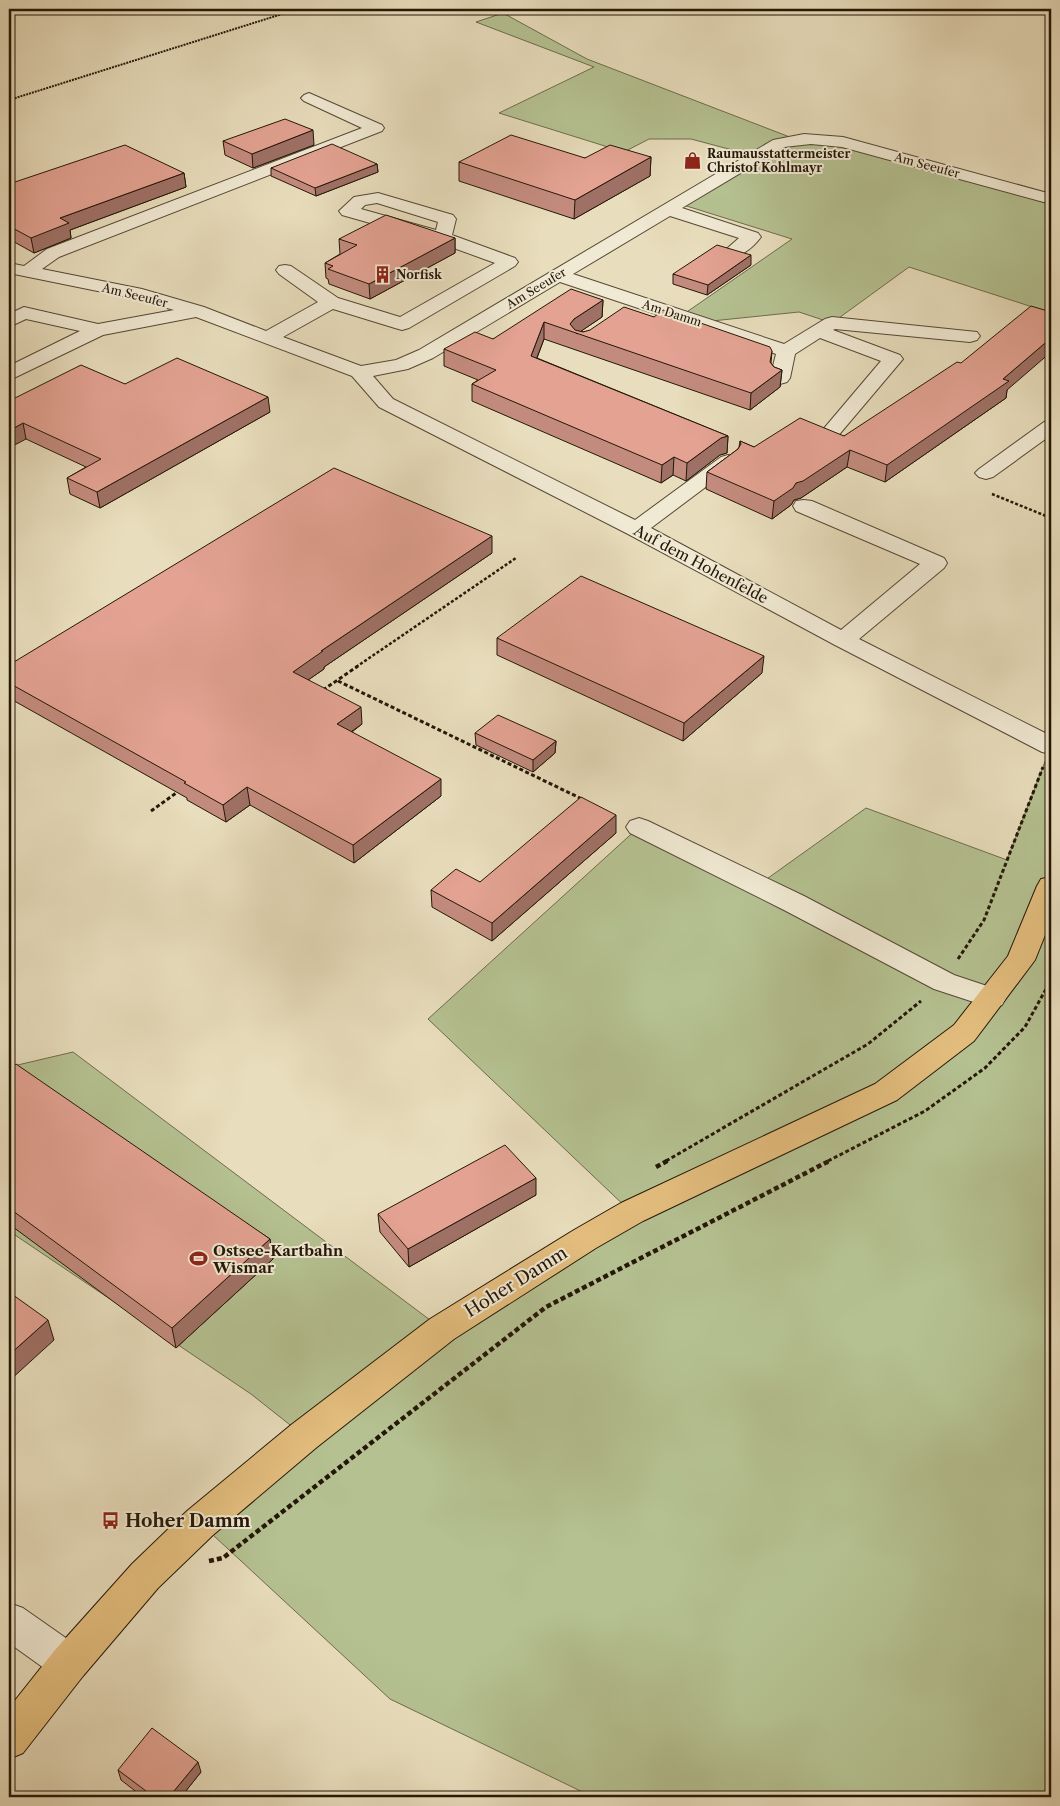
<svg xmlns="http://www.w3.org/2000/svg" width="1060" height="1806" font-family="'Libre Caslon Text',serif">
<style>
.green{fill:#b5c191;stroke:#6c6c4c}
.lines{fill:none;stroke-linecap:round;stroke-linejoin:round}
.minor-casing{stroke:#554834;stroke-width:2}
.major-casing{stroke:#241707;stroke-width:2}
.path-far3{stroke:#241707;stroke-width:2;stroke-dasharray:2 1;stroke-linecap:butt}
.path-far2{stroke:#241707;stroke-width:2.5;stroke-dasharray:3 2;stroke-linecap:butt}
.path-far1{stroke:#241707;stroke-width:3;stroke-dasharray:4 2.5;stroke-linecap:butt}
.path{stroke:#241707;stroke-width:4.5;stroke-dasharray:5 3;stroke-linecap:butt}
.minor{fill:#f0e9d3;fill-rule:evenodd}
.major{fill:#e4be7e;fill-rule:evenodd}
.wall{fill:#c38b7e;stroke:#241707}
.shaded-wall{fill:#9f7166;stroke:#241707}
.building{fill:#e3a292;stroke:#241707}
.labels{text-anchor:middle;dominant-baseline:central;stroke-width:4;stroke-linejoin:round;paint-order:stroke}
.far-poi-label{font-size:12px;font-weight:bold;fill:#241707;stroke:#f0e9d3;text-anchor:start}
.far-street-label{font-size:12px;fill:#241707;stroke:#f0e9d3}
.street-label{font-size:15px;fill:#241707;stroke:#f0e9d3}
.poi-label{font-size:15px;font-weight:bold;fill:#241707;stroke:#f0e9d3;text-anchor:start}
.near-street-label{font-size:18px;fill:#241707;stroke:#f0e9d3}
.near-poi-label{font-size:18px;font-weight:bold;fill:#241707;stroke:#f0e9d3;text-anchor:start}
</style>
<rect width="100%" height="100%" fill="#e8ddbc"/>
<filter id="stains"><feTurbulence type="fractalNoise" baseFrequency=".004" numOctaves="4"/><feColorMatrix values="0 0 0 0 .2 0 0 0 0 .09 0 0 0 0 .02 0 0 0 .5 -.17"/></filter>
<radialGradient id="worn" r=".72"><stop offset=".6" stop-color="#630" stop-opacity="0"/><stop offset="1" stop-color="#630" stop-opacity=".3"/></radialGradient>
<path class="green" d="M 503,13 L 587,59 L 795,139 L 843,142 L 1051,199 L 1051,313 L 909,267 L 832,323 L 799,312 L 702,322 L 681,316 L 792,239 L 677,203 L 755,156 L 691,139 L 649,139 L 624,152 L 499,113 L 594,67 L 476,22 Z
M 1051,746 L 1051,1797 L 593,1797 L 390,1699 L 200,1523 L 304,1436 L 251,1394 L 9,1231 L 9,1067 L 73,1052 L 442,1329 L 631,1212 L 428,1019 L 639,827 L 757,886 L 866,808 L 1007,860 Z"/>
<g class="lines">
<defs>
<path id="minor" d="M 309,93 L 382,125 L 384,128 L 382,131 L 59,257 L 42,269 L 142,289 L 204,307 L 266,331 L 318,302 L 279,274 L 276,270 L 279,266 L 285,265 L 291,266 L 338,298 L 400,317 L 495,263 L 437,242 L 342,215 L 339,211 L 354,197 L 378,193 L 453,215 L 456,219 L 452,235 L 515,258 L 518,262 L 515,266 L 409,328 L 402,330 L 395,328 L 333,309 L 283,337 L 361,366 L 396,360 L 419,350 L 773,140 L 804,134 L 843,137 L 1051,194 L 1051,204 L 842,147 L 811,144 L 784,147 L 682,208 L 758,233 L 761,237 C 753,248 738,260 725,257 L 722,253 L 739,238 L 670,216 L 573,274 L 784,344 L 825,319 L 832,317 L 977,332 L 980,336 L 977,340 L 970,342 L 835,329 L 833,330 L 900,355 L 903,359 L 832,443 L 825,445 L 818,443 L 815,439 L 881,361 L 820,338 L 795,354 L 790,378 L 787,382 L 780,384 L 773,382 L 770,378 L 776,354 L 560,282 L 433,358 L 408,369 L 373,376 L 393,399 L 635,520 L 721,457 L 728,455 L 735,457 L 738,461 L 735,465 L 651,528 L 841,630 L 920,564 L 796,511 L 793,506 L 796,501 L 804,500 L 812,501 L 944,558 L 947,563 L 944,568 L 859,639 L 1051,736 L 1051,754 L 1042,752 L 835,645 L 628,534 L 379,407 L 352,376 L 196,317 L 103,335 L 16,377 L 9,379 L 9,366 L 80,331 L 26,319 L 9,327 L 9,314 L 24,307 L 98,324 L 174,310 L 132,298 L 9,273 L 9,263 L 24,266 L 47,249 L 362,128 L 304,101 L 301,98 L 304,95 ZM 377,203 L 438,222 L 436,230 L 361,209 L 365,205 Z
M 1051,420 L 1051,435 L 993,477 L 986,479 L 979,477 L 975,473 L 979,469 L 1044,422 Z
M 639,818 L 648,821 L 804,896 L 954,975 L 1002,991 L 1006,998 L 1002,1005 L 992,1008 L 934,989 L 784,910 L 630,833 L 626,827 L 630,821 Z
M 9,1603 L 23,1608 L 83,1650 L 88,1663 L 83,1676 L 69,1682 L 55,1676 L 9,1643 Z"/>
<path id="major" d="M 1051,877 L 1051,920 L 1035,960 L 974,1041 L 897,1100 L 643,1221 L 596,1248 L 454,1339 L 317,1447 L 213,1535 L 158,1588 L 83,1676 L 23,1753 L 9,1759 L 9,1708 L 55,1650 L 132,1564 L 187,1511 L 291,1425 L 430,1319 L 574,1230 L 621,1203 L 875,1084 L 954,1025 L 1008,956 L 1037,886 L 1041,879 Z"/>
</defs>
<use href="#minor" class="minor-casing"/>
<use href="#major" class="major-casing"/>
<path class="path-far3" d="M 9,100 L 298,9"/>
<path class="path-far2" d="M 992,494 L 1051,518
M 356,667 L 516,558"/>
<path class="path-far1" d="M 338,681 L 582,799
M 323,690 L 358,666
M 151,811 L 179,791
M 958,959 L 984,920 L 1043,767
M 666,1161 L 868,1044 L 921,1001
M 828,1161 L 925,1111 L 985,1068 L 1025,1027 L 1051,980"/>
<path class="path" d="M 656,1167 L 669,1160
M 209,1561 L 223,1558 L 546,1307 L 831,1160"/>
<use href="#minor" class="minor"/>
<use href="#major" class="major"/>
</g>
<path class="wall" d="M 223,141 L 314,145 L 253,168 L 225,155 Z
M 651,157 L 650,176 L 574,219 L 459,181 L 459,162 L 585,158 Z
M 377,164 L 378,172 L 316,196 L 271,176 L 271,168 Z
M 184,173 L 186,187 L 70,230 L 71,238 L 34,253 L 9,239 L 9,184 Z
M 455,238 L 455,253 L 370,299 L 329,284 L 328,279 L 326,278 L 325,263 L 340,254 L 339,239 Z
M 751,265 L 707,295 L 673,284 L 673,274 Z
M 603,300 L 602,317 L 581,331 L 583,332 L 654,317 L 772,351 L 771,363 L 774,367 L 782,370 L 780,387 L 750,410 L 544,339 L 537,358 L 728,436 L 727,453 L 720,455 L 686,481 L 673,475 L 661,483 L 472,401 L 472,384 L 478,380 L 444,366 L 444,349 L 493,339 Z
M 125,384 L 270,412 L 100,508 L 70,494 L 67,478 L 86,467 L 26,439 L 9,401 Z
M 1007,390 L 1006,398 L 885,482 L 847,467 L 801,498 L 794,500 L 791,505 L 772,519 L 706,489 L 707,472 L 738,449 L 739,447 L 740,441 L 754,447 L 844,436 Z
M 492,553 L 324,667 L 324,669 L 308,680 L 362,724 L 352,732 L 441,796 L 354,863 L 250,805 L 226,822 L 187,800 L 187,798 L 9,698 L 9,665 Z
M 497,638 L 762,673 L 683,741 L 497,655 Z
M 475,733 L 556,741 L 555,753 L 533,772 L 476,745 Z
M 616,833 L 492,941 L 432,907 L 431,890 L 480,882 Z
M 9,1069 L 270,1239 L 273,1259 L 176,1348 L 9,1224 Z
M 536,1195 L 409,1267 L 380,1232 L 378,1214 Z
M 118,1770 L 201,1772 L 181,1797 L 143,1797 L 121,1780 Z"/>
<path class="shaded-wall" d="M 313,130 L 314,145 L 253,168 L 252,154 Z
M 651,157 L 650,176 L 574,219 L 575,200 Z
M 377,164 L 378,172 L 316,196 L 315,188 Z
M 184,173 L 186,187 L 70,230 L 71,238 L 34,253 L 31,238 L 60,218 Z
M 455,238 L 455,253 L 370,299 L 369,284 Z
M 751,255 L 751,265 L 707,295 L 708,285 Z
M 603,300 L 602,317 L 577,334 L 570,324 L 574,319 Z
M 544,322 L 544,339 L 531,373 L 531,356 Z
M 1051,338 L 1051,352 L 1007,390 L 1006,398 L 885,482 L 887,465 L 1003,379 Z
M 782,370 L 780,387 L 750,410 L 751,393 Z
M 268,397 L 270,412 L 100,508 L 97,492 Z
M 23,423 L 26,439 L 9,448 L 9,431 Z
M 728,436 L 727,453 L 720,455 L 686,481 L 687,463 L 721,438 Z
M 850,450 L 847,467 L 801,498 L 794,500 L 791,505 L 772,519 L 774,501 L 796,483 Z
M 674,457 L 673,475 L 661,483 L 662,465 Z
M 492,536 L 492,553 L 324,667 L 324,669 L 295,689 L 293,672 L 321,651 Z
M 764,656 L 762,673 L 683,741 L 684,723 Z
M 361,707 L 362,724 L 338,741 L 337,724 Z
M 556,741 L 555,753 L 533,772 L 533,760 Z
M 441,779 L 441,796 L 354,863 L 353,845 Z
M 247,787 L 250,805 L 226,822 L 223,805 Z
M 616,815 L 616,833 L 492,941 L 492,923 Z
M 536,1178 L 536,1195 L 409,1267 L 408,1249 Z
M 270,1239 L 273,1259 L 176,1348 L 172,1328 Z
M 48,1320 L 54,1340 L 9,1381 L 9,1355 Z
M 198,1762 L 201,1772 L 181,1797 L 169,1797 Z"/>
<path class="building" d="M 285,119 L 313,130 L 252,154 L 223,141 Z
M 511,135 L 585,158 L 610,145 L 651,157 L 575,200 L 459,162 Z
M 332,144 L 377,164 L 315,188 L 271,168 Z
M 125,145 L 184,173 L 60,218 L 69,223 L 31,238 L 9,226 L 9,184 Z
M 386,215 L 455,238 L 369,284 L 328,269 L 333,266 L 325,263 L 357,245 L 339,239 Z
M 717,245 L 751,255 L 708,285 L 673,274 Z
M 571,289 L 603,300 L 574,319 L 570,324 L 575,330 L 583,332 L 590,330 L 624,307 L 654,317 L 663,310 L 770,347 L 772,351 L 770,362 L 774,367 L 782,370 L 751,393 L 544,322 L 531,356 L 728,436 L 721,438 L 687,463 L 674,457 L 662,465 L 472,384 L 496,370 L 444,349 L 475,332 L 493,339 Z
M 1031,306 L 1051,312 L 1051,338 L 1003,379 L 1009,381 L 887,465 L 850,450 L 803,481 L 796,483 L 793,488 L 774,501 L 707,472 L 738,449 L 741,444 L 740,441 L 754,447 L 800,418 L 844,436 L 957,362 L 961,363 Z
M 177,358 L 268,397 L 97,492 L 67,478 L 101,459 L 23,423 L 9,431 L 9,401 L 81,365 L 125,384 Z
M 334,468 L 492,536 L 321,651 L 323,651 L 293,672 L 361,707 L 337,724 L 441,779 L 353,845 L 247,787 L 223,805 L 184,783 L 186,782 L 9,683 L 9,665 Z
M 581,576 L 764,656 L 684,723 L 497,638 Z
M 498,715 L 556,741 L 533,760 L 475,733 Z
M 581,797 L 616,815 L 492,923 L 431,890 L 456,869 L 480,882 Z
M 16,1064 L 270,1239 L 172,1328 L 9,1208 L 9,1069 Z
M 505,1145 L 536,1178 L 408,1249 L 378,1214 Z
M 9,1292 L 48,1320 L 9,1355 Z
M 152,1728 L 198,1762 L 169,1797 L 154,1797 L 118,1770 Z"/>
<defs>
<symbol id="shop-bare" viewBox="-9 -9 18 18"><path d="M-5-2.5h2.3a2.7 3.5 0 0 1 5.4 0H5L5.5 6h-11ZM-1.5-2.5h3a1.5 2.3 0 0 0-3 0Z" fill="#8f2418" stroke="#f0e9d3" stroke-width="2.5" paint-order="stroke"/></symbol>
<symbol id="building-bare" viewBox="-9 -9 18 18"><path d="M-4-6H4V6H1V3H-1V6H-4ZM-2.5-4.3h1.7v1.8h-1.7ZM.8-4.3h1.7v1.8H.8ZM-2.5-1h1.7V.8h-1.7ZM.8-1h1.7V.8H.8Z" fill="#8f2418" stroke="#f0e9d3" stroke-width="2.5" paint-order="stroke"/></symbol>
<symbol id="stadium-bare" viewBox="-9 -9 18 18"><path d="M0-5a6.5 5 0 1 0 0 10a6.5 5 0 1 0 0-10ZM-3.5-1.8h7v3.6h-7Z" fill="#8f2418" stroke="#f0e9d3" stroke-width="2.5" paint-order="stroke"/></symbol>
<symbol id="bus-bare" viewBox="-9 -9 18 18"><path d="M-5-6H5V4H4V6H2V4H-2V6H-4V4H-5ZM-3.5-4V0h7V-4ZM-3.5 1.2v1.5H-2V1.2ZM2 1.2v1.5H3.5V1.2Z" fill="#8f2418" stroke="#f0e9d3" stroke-width="2.5" paint-order="stroke"/></symbol>
</defs>
<g fill-rule="evenodd">
<use href="#shop-bare" x="680" y="148" width="25" height="25"/>
<use href="#building-bare" x="370" y="262" width="25" height="25"/>
<use href="#stadium-bare" x="186" y="1246" width="25" height="25"/>
<use href="#bus-bare" x="98" y="1508" width="25" height="25"/>
</g>
<g class="labels">
<g class="far-poi-label">
<text x="707" y="153">Raumausstattermeister<tspan x="707" dy="14">Christof Kohlmayr</tspan></text>
<text x="396" y="274">Norfisk</text>
</g>
<g class="far-street-label">
<text transform="translate(927 165) rotate(15)">Am Seeufer</text>
<text transform="translate(536 288) rotate(-31)">Am Seeufer</text>
<text transform="translate(135 295) rotate(14)">Am Seeufer</text>
<text transform="translate(672 313) rotate(18)">Am Damm</text>
</g>
<g class="street-label">
<text transform="translate(701 564) rotate(28)">Auf dem Hohenfelde</text>
</g>
<g class="poi-label">
<text x="213" y="1250">Ostsee-Kartbahn<tspan x="213" dy="17">Wismar</tspan></text>
</g>
<g class="near-street-label">
<text transform="translate(516 1282) rotate(-32)">Hoher Damm</text>
</g>
<g class="near-poi-label">
<text x="125" y="1521">Hoher Damm</text>
</g>
</g>
<rect width="1060" height="1806" fill="none" stroke="#e8ddbc" stroke-width="30"/>
<rect x="10" y="10" width="1040" height="1786" fill="none" stroke="#241707" stroke-width="2.5"/>
<rect x="15" y="15" width="1030" height="1776" fill="none" stroke="#241707"/>
<rect width="100%" height="100%" filter="url(#stains)"/>
<rect width="100%" height="100%" fill="url(#worn)"/>
</svg>
